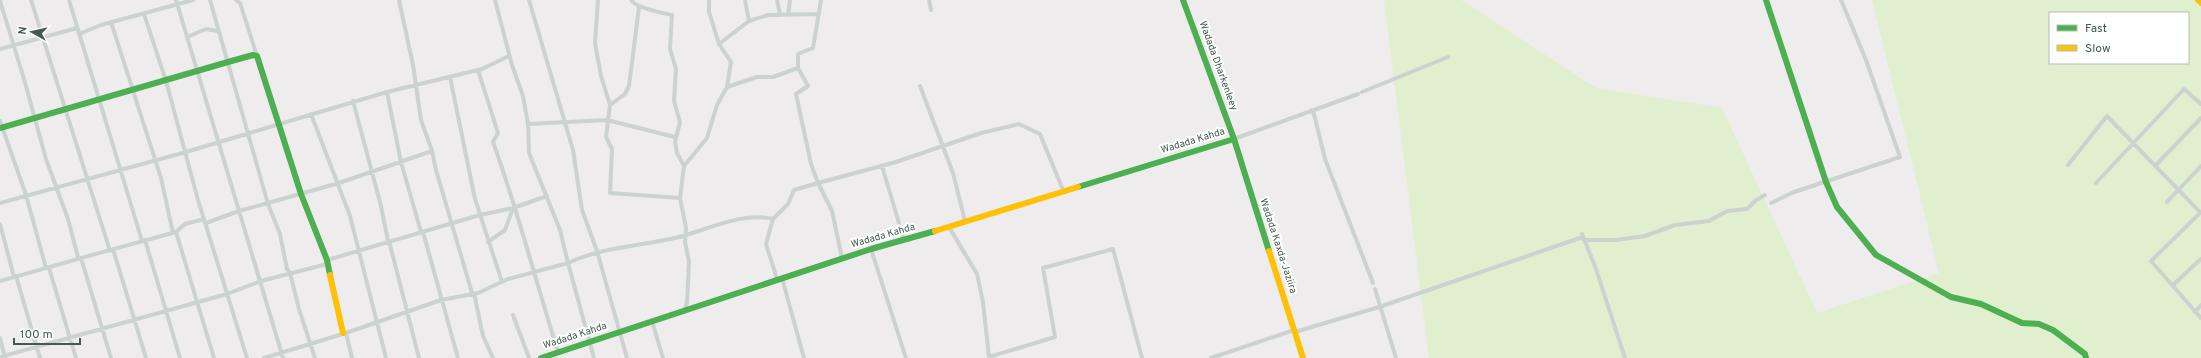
<svg xmlns="http://www.w3.org/2000/svg" width="2201" height="358" font-family="Overpass,sans-serif">
<style>
.green{fill:#e0efcd;fill-rule:evenodd}
.lines{fill:none;stroke-linecap:round;stroke-linejoin:round}
.street{stroke:#ccd2cf;stroke-width:4}
.fast{stroke:#4caf50;stroke-width:6}
.slow{stroke:#ffc107;stroke-width:6}
.labels{text-anchor:middle;dominant-baseline:central;stroke-width:4;stroke-linejoin:round;paint-order:stroke}
.street-label{font-size:10px;fill:#425a50;stroke:#fff}
</style>
<rect width="100%" height="100%" fill="#eeeced"/>
<path class="green" d="M 1384,0 L 1461,0 L 1596,88 L 1722,108 L 1817,313 L 1939,273 L 1872,0 L 2201,0 L 2201,358 L 1429,358 ZM 2050,13 L 2188,13 L 2188,63 L 2050,63 Z"/>
<g class="lines">
<path class="street" d="M 31,0 L 110,251
M 69,0 L 142,241
M 176,0 L 283,358
M 210,0 L 268,204 L 280,234 L 287,269 L 290,273 L 299,309 L 315,358
M 236,0 L 240,3 L 257,56
M 399,0 L 413,65 L 421,120 L 432,151 L 436,170 L 472,293
M 495,0 L 512,65 L 523,96 L 528,124 L 529,153 L 560,230 L 568,263 C 602,247 639,246 675,238 C 706,231 741,211 773,219
M 529,0 L 573,150 L 582,210 L 597,251 L 627,358
M 598,0 L 595,43 L 601,76 L 610,105 L 606,137 L 612,149 L 610,193 L 680,198
M 631,0 C 636,8 662,13 672,15 L 670,49 L 676,69 L 674,101 L 680,122 L 675,142 L 677,153 L 684,166 L 680,198 L 686,228 L 685,242 L 689,261 L 687,303 L 684,311
M 745,0 L 749,21
M 777,0 L 780,15
M 929,0 L 931,10
M 0,1 L 24,79 L 46,159 L 68,219 L 78,257
M 144,14 L 166,81 L 198,200 L 247,358
M 788,15 L 790,0
M 111,22 L 161,178 L 173,233
M 79,34 L 101,25 L 193,0
M 187,37 L 206,29 L 218,31
M 719,44 L 749,21 L 768,15 L 819,14
M 0,49 L 77,28
M 478,70 L 498,133 L 493,142 C 518,211 536,282 558,352
M 450,77 L 475,199 L 502,282
M 920,86 L 953,173 L 965,221
M 727,87 L 757,77 L 773,77 L 798,68
M 387,92 L 401,162 L 421,232
M 1362,92 L 1448,57
M 353,101 L 381,206 L 388,241
M 610,105 L 625,94 L 629,86 L 639,7
M 1311,110 L 1314,114 L 1325,159 L 1373,283
M 311,114 L 350,216 L 386,358
M 0,121 L 26,195 L 46,268
M 528,124 L 607,120 L 675,137
M 1234,139 L 1358,94
M 2068,165 L 2107,116 L 2201,213
M 684,166 L 707,138 L 717,105 L 727,87 L 731,62 L 719,44 L 709,12 L 709,0
M 882,166 L 904,240
M 2155,166 L 2201,118
M 2096,183 L 2184,89 L 2201,104
M 2167,202 L 2201,166
M 0,203 L 186,152 L 387,92 L 482,69 L 509,56
M 1771,203 L 1794,192 L 1900,157 L 1866,60 L 1841,0
M 2201,212 L 2151,261 L 2201,318
M 206,223 L 239,211 L 339,183 L 432,151
M 0,224 L 14,277
M 949,227 L 977,274 L 983,302 L 989,357 L 1055,337 L 1043,268 L 1113,249 L 1142,358
M 176,232 L 214,358
M 423,232 L 458,358
M 1582,234 L 1596,269 L 1625,358
M 145,240 L 180,358
M 389,241 L 419,358
M 488,242 L 505,230 L 513,208 L 547,196
M 113,249 L 146,358
M 871,249 L 906,358
M 81,258 L 111,358
M 842,258 L 832,211 L 818,183 L 896,162 L 981,133 L 1019,124 L 1040,134 L 1063,190
M 327,260 L 480,215 L 513,208
M 49,268 L 76,358
M 16,276 L 40,358
M 782,278 L 804,358
M 777,279 L 766,244 L 773,219 L 788,204 L 794,190 L 818,183 L 811,164 L 796,94 L 808,86 L 798,68 L 798,54 L 813,48 L 821,0
M 0,281 C 59,264 117,248 176,232 L 185,224 L 204,219
M 2173,285 L 2201,259
M 1375,289 L 1396,358
M 474,293 L 483,336 L 493,358
M 2195,312 L 2201,305
M 513,315 L 529,358
M 652,321 L 663,358
M 1295,332 L 1379,307 L 1580,238 L 1585,240 L 1616,240 L 1645,236 L 1675,225 L 1709,221 L 1727,211 L 1747,209 L 1756,200 L 1765,195
M 346,333 L 352,358
M 0,338 L 5,358
M 0,357 L 227,294 L 261,281 L 327,264
M 264,358 L 346,333 L 441,300 L 478,293 L 508,279 L 568,263 L 594,358
M 1211,358 L 1294,330"/>
<path class="fast" d="M 1183,0 L 1234,139 L 1269,251
M 1766,0 L 1826,182 L 1837,207 L 1876,255 L 1951,297 L 1981,304 L 2022,323 L 2039,324 L 2053,330 L 2085,354 L 2086,358
M 0,128 L 228,62 L 253,55 L 257,56 L 301,194 L 327,260 L 330,275
M 1078,187 L 1234,139
M 541,358 L 871,249 L 935,231"/>
<path class="slow" d="M 2198,0 L 2201,3
M 935,231 L 1078,187
M 1269,251 L 1303,358
M 330,275 L 343,333"/>
</g>
<g class="labels">
<g class="street-label">
<text transform="translate(1218 66) rotate(70)">Wadada Dharkenleey</text>
<text transform="translate(1193 141) rotate(-17)">Wadada Kahda</text>
<text transform="translate(883 236) rotate(-16)">Wadada Kahda</text>
<text transform="translate(1278 246) rotate(72)">Wadada Kaxda-Jaziira</text>
<text transform="translate(575 336) rotate(-18)">Wadada Kahda</text>
</g>
</g>
<rect x="2049" y="12" width="140" height="52" fill="#ffffff" stroke="#b3bdb9"/>
<rect x="2057" y="25" width="20" height="6" fill="#4caf50" stroke="#b3bdb9"/>
<text x="2085" y="32" font-size="12" fill="#425a50">Fast</text>
<rect x="2057" y="45" width="20" height="6" fill="#ffc107" stroke="#b3bdb9"/>
<text x="2085" y="52" font-size="12" fill="#425a50">Slow</text>
<g transform="translate(32 32) rotate(278)" stroke="#ffffff" stroke-width="3" paint-order="stroke">
<path d="M0-3L7 15L0 10L-7 15Z" fill="#425a50"/>
<text y="-6" font-size="11" font-weight="bold" text-anchor="middle" fill="#425a50">N</text>
</g>
<path d="M14 338v6h66v-6" fill="none" stroke="#425a50" stroke-width="2"/>
<text x="20" y="338" font-size="12" fill="#425a50" stroke="#ffffff" stroke-width="3" paint-order="stroke">100 m</text>
</svg>
